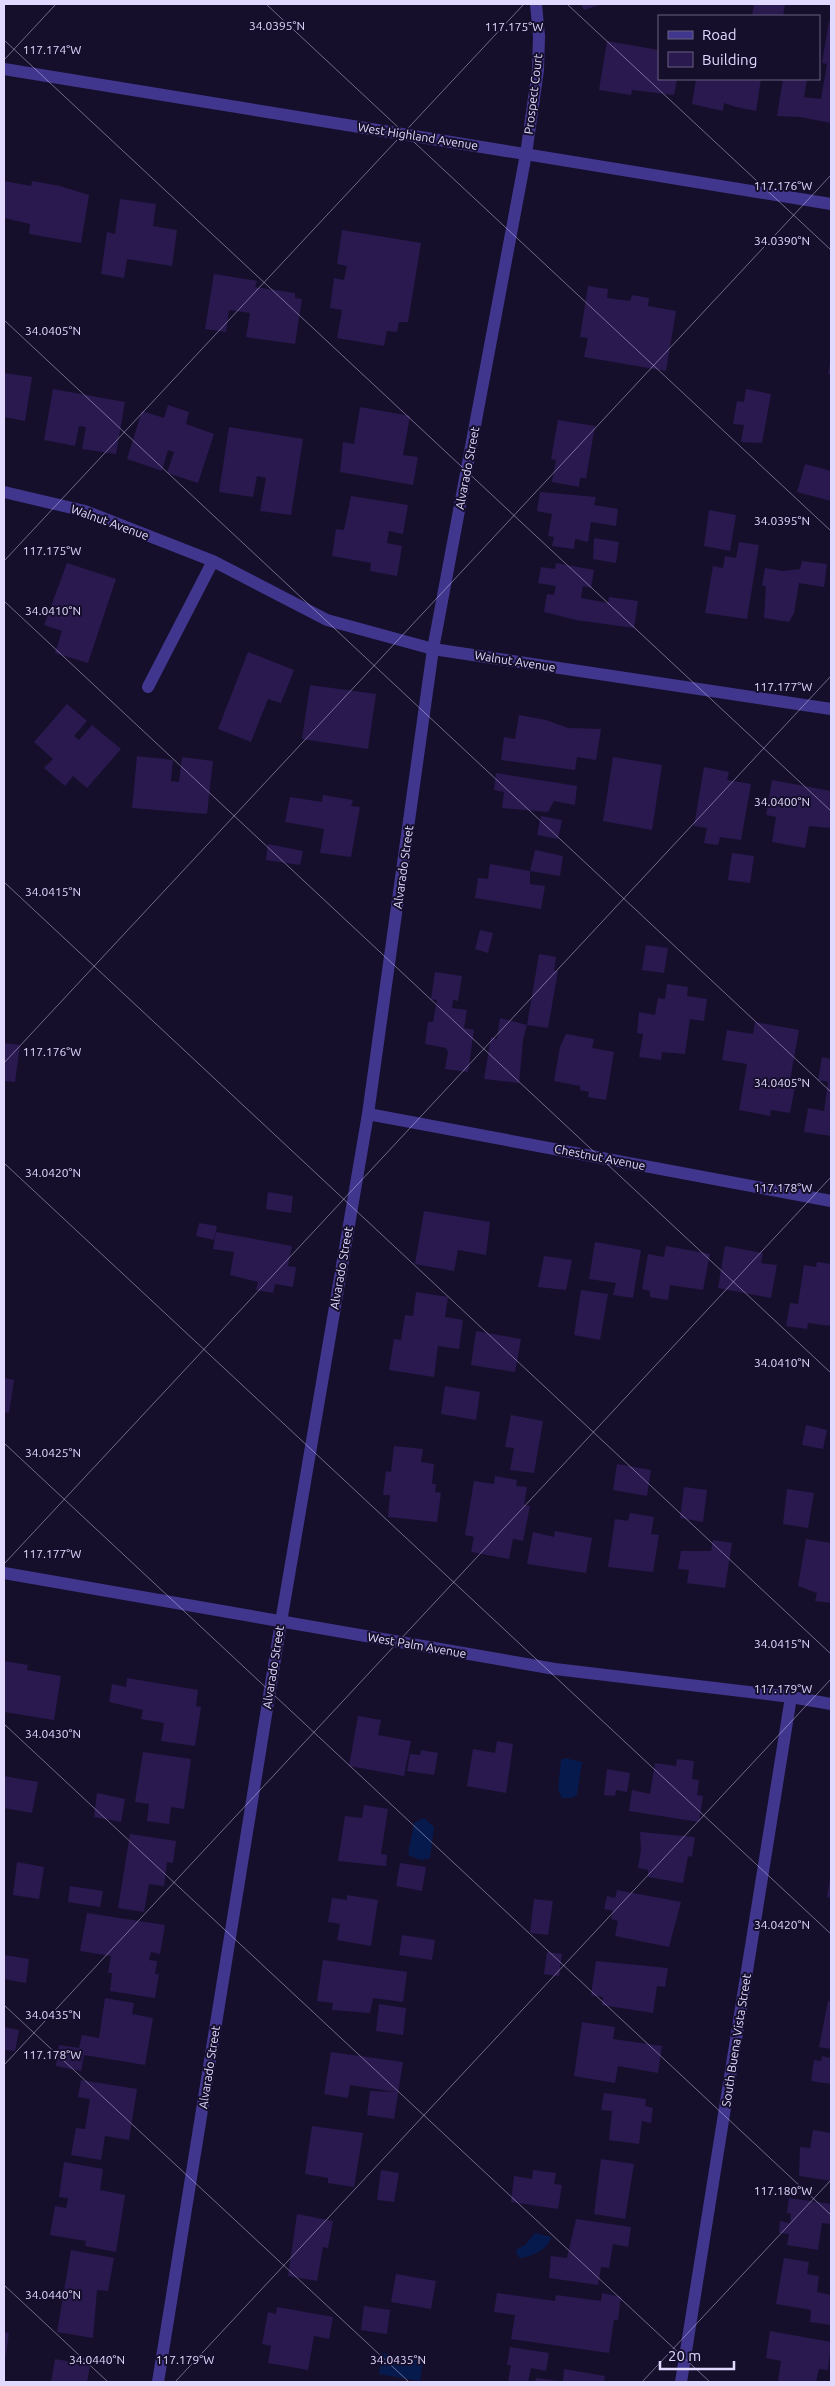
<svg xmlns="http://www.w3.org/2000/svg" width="835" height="2386" font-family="Ubuntu,sans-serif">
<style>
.water{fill:#061a4d}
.building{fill:#29194e}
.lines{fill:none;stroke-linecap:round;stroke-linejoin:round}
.minor{stroke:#41368e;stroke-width:12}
.tertiary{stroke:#41368e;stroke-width:12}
.ticks{fill:none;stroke:#e1d9ff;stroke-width:1;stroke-opacity:0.45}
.labels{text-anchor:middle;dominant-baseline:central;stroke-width:4;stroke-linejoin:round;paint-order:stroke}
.street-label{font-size:12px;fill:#e1d9ff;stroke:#160f2c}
.ticks-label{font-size:12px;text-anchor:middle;fill:#e1d9ff;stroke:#160f2c;stroke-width:4;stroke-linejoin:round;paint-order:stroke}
</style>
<rect width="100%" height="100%" fill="#160f2c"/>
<path class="water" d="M 565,1758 L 582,1762 L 577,1795 L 572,1798 L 562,1798 L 558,1789 L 561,1760 Z
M 424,1818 L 434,1827 L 430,1858 L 421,1860 L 408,1855 L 414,1823 Z
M 535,2233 L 551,2237 C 549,2249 531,2257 520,2258 L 517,2255 L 516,2250 L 525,2245 Z
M 382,2353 L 423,2361 L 420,2381 L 379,2374 Z"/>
<path class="building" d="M 581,4 L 602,4 L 584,10 Z
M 754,4 L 785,4 L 783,16 L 752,16 Z
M 829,21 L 831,21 L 831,123 L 800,117 L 777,116 L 783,79 L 807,79 L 804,97 L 821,99 L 827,64 L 822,63 Z
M 607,41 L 659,50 L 659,79 L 677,79 L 674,95 L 632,90 L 631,95 L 599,90 Z
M 696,79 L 761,79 L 756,111 L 736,107 L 724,103 L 723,111 L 692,104 Z
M 4,181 L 31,186 L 32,181 L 60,186 L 89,195 L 81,243 L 29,234 L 30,224 L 4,218 Z
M 120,199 L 156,204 L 153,226 L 177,230 L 172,266 L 127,259 L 124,278 L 101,274 L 107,232 L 115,234 Z
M 342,230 L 421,243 L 408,322 L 399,322 L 397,332 L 387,331 L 384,346 L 337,338 L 342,310 L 330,308 L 334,278 L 344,280 L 347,266 L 337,264 Z
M 214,274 L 257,281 L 255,287 L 295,293 L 295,298 L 302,299 L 295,344 L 246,337 L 250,313 L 229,310 L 226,332 L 205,329 Z
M 588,286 L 608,289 L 607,298 L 630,301 L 632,295 L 649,298 L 648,306 L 676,311 L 666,371 L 584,357 L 588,338 L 580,337 Z
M 830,362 L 831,362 L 831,374 L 828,374 Z
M 4,373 L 32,377 L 25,421 L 4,417 Z
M 53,389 L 125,402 L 116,454 L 82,449 L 86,427 L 79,426 L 75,446 L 44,440 Z
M 746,389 L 771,394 L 762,443 L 741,442 L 744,425 L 733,424 L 737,401 L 744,402 Z
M 168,405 L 189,412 L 186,424 L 214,434 L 198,483 L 167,473 L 174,452 L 168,450 L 162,471 L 127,459 L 142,411 L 164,418 Z
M 360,407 L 410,416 L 403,455 L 418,457 L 413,485 L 340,472 L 343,442 L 354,444 Z
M 558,420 L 595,426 L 586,478 L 580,478 L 579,487 L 552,482 L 556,460 L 551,459 Z
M 229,427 L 303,439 L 291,515 L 260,511 L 266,478 L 257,476 L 253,497 L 219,492 Z
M 805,464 L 831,471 L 831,501 L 797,492 Z
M 540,492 L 596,497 L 594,505 L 618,509 L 616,526 L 591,522 L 588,542 L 575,539 L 574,549 L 552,546 L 554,537 L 548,536 L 552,514 L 537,511 Z
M 351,496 L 408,505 L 403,534 L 389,531 L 387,543 L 402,546 L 397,576 L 370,571 L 371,563 L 332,556 L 336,529 L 344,530 Z
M 709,510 L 736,515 L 730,551 L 704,546 Z
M 594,538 L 619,542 L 616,563 L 593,559 Z
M 739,542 L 759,545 L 747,619 L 705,613 L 713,566 L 723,568 L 725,556 L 736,558 Z
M 802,561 L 827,564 L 824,587 L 799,583 L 794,613 L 789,622 L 764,618 L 766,586 L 762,586 L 765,568 L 783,571 L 800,569 Z
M 67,563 L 116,579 L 88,663 L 55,653 L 62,631 L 44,625 Z
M 556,563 L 594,570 L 591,588 L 583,586 L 581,598 L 608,603 L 609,597 L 638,601 L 634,628 L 576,620 L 544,612 L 547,594 L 554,595 L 556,586 L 538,583 L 541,567 L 555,569 Z
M 248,652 L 294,670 L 281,703 L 268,699 L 251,742 L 218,729 Z
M 310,685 L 376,694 L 368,749 L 302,739 Z
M 67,704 L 87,721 L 74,736 L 79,740 L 92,725 L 121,749 L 87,788 L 73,776 L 65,786 L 44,768 L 53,759 L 34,742 Z
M 519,715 L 546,720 L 568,728 L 601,729 L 596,760 L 577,757 L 575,770 L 501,760 L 504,737 L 515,739 Z
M 137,756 L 173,760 L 171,781 L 179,782 L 182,757 L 213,761 L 207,814 L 132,808 Z
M 613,757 L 662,765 L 652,830 L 603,821 Z
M 704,767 L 729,772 L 727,780 L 751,784 L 741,840 L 720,837 L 718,845 L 704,843 L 707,828 L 694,826 Z
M 496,773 L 577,786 L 575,805 L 554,801 L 548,812 L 502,808 L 504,792 L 494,790 Z
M 772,780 L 831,791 L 831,828 L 809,826 L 805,848 L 772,842 L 776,817 L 766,815 Z
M 323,795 L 353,800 L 351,806 L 360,807 L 351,857 L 320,853 L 324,829 L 285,822 L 290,797 L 322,802 Z
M 541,816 L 562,820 L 558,839 L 537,835 Z
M 268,844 L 303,851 L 300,865 L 266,860 Z
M 535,850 L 563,856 L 560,876 L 530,871 Z
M 732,853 L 754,856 L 750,883 L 728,880 Z
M 490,864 L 530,871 L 530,884 L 545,886 L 541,909 L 475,898 L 478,878 L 488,879 Z
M 480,930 L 493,933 L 488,953 L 475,949 Z
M 646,945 L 668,948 L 664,973 L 642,970 Z
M 539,954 L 556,957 L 554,971 L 558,971 L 548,1028 L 527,1025 Z
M 435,972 L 462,976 L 458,1001 L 453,1000 L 452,1008 L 467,1010 L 464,1028 L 474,1030 L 468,1072 L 445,1069 L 448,1052 L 446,1048 L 425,1044 L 428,1022 L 433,1022 L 437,1000 L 431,999 Z
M 667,984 L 688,987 L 687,996 L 707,999 L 704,1021 L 690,1019 L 685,1054 L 662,1052 L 661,1060 L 639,1057 L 643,1034 L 637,1033 L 639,1012 L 655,1015 L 658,998 L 665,999 Z
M 500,1018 L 527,1025 L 523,1040 L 519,1083 L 484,1079 L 491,1037 L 497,1039 Z
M 755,1022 L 799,1030 L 789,1086 L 795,1087 L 790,1113 L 771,1110 L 770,1116 L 739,1110 L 747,1064 L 722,1060 L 727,1030 L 753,1034 Z
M 566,1034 L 594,1039 L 592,1048 L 614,1052 L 606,1100 L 588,1097 L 589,1092 L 580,1090 L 580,1086 L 554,1081 L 560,1047 Z
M 4,1043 L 20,1045 L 15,1082 L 4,1081 Z
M 822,1057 L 831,1059 L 831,1136 L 804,1132 L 808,1108 L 824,1111 L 828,1082 L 818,1080 Z
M 268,1192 L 293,1196 L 291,1213 L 266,1209 Z
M 424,1211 L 490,1222 L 486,1255 L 458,1250 L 454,1271 L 415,1264 Z
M 199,1223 L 217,1226 L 214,1240 L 196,1236 Z
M 216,1232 L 292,1246 L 288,1266 L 296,1267 L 293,1287 L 275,1284 L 273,1293 L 256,1290 L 258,1282 L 230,1275 L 234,1252 L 213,1249 Z
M 595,1242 L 641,1250 L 633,1298 L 613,1295 L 616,1283 L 589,1279 Z
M 666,1246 L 710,1254 L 703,1290 L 670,1285 L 668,1300 L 650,1297 L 650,1291 L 642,1289 L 648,1254 L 664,1257 Z
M 725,1246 L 763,1253 L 761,1263 L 777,1265 L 771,1298 L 718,1288 Z
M 544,1256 L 572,1260 L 566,1290 L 538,1287 Z
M 817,1262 L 831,1264 L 831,1326 L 808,1323 L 807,1329 L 786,1326 L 790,1303 L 798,1304 L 804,1265 L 816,1267 Z
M 581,1290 L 608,1294 L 600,1340 L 574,1335 Z
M 416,1292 L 448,1297 L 445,1317 L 463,1320 L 459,1349 L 438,1346 L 434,1377 L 389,1370 L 394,1339 L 401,1340 L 405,1315 L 413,1316 Z
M 476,1331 L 521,1339 L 515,1372 L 471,1365 Z
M 4,1378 L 14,1380 L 9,1413 L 4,1412 Z
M 445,1386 L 480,1392 L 476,1420 L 441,1414 Z
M 511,1415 L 543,1421 L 534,1473 L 510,1470 L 514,1448 L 505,1447 Z
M 806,1425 L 827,1430 L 823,1449 L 802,1445 Z
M 394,1446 L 423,1449 L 421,1462 L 434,1464 L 432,1484 L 436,1484 L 435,1492 L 441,1493 L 437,1522 L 388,1517 L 390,1495 L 383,1495 L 386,1471 L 391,1472 Z
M 617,1464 L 651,1470 L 647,1496 L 613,1490 Z
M 495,1476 L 517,1480 L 516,1486 L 527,1487 L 524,1505 L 530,1506 L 523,1541 L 513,1539 L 509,1559 L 471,1552 L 474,1537 L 465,1535 L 474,1481 L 494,1484 Z
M 684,1487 L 707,1490 L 703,1522 L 680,1518 Z
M 787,1489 L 814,1493 L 808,1528 L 783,1524 Z
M 630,1513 L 654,1517 L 651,1534 L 659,1535 L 653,1572 L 608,1567 L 615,1519 L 628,1521 Z
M 555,1531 L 592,1538 L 586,1573 L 527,1564 L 533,1532 L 554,1537 Z
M 806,1539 L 831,1543 L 831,1603 L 815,1601 L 817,1593 L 798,1586 Z
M 713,1540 L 732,1543 L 725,1588 L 687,1583 L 689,1570 L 678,1569 L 681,1551 L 711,1551 Z
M 4,1661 L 28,1665 L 27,1670 L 61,1676 L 54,1720 L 4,1712 Z
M 127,1678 L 198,1690 L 196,1706 L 201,1707 L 195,1746 L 161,1741 L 164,1723 L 141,1719 L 143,1710 L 109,1702 L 112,1684 L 126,1687 Z
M 358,1716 L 381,1720 L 378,1735 L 411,1741 L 404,1776 L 349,1766 Z
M 497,1741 L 513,1744 L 506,1793 L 467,1786 L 473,1749 L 495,1753 Z
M 421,1750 L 438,1753 L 434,1775 L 407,1771 L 410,1754 L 420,1755 Z
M 143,1752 L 191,1759 L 184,1809 L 171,1807 L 169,1824 L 147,1821 L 149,1804 L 135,1802 Z
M 677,1759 L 694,1761 L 692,1779 L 699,1780 L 697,1795 L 703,1796 L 699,1822 L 629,1811 L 632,1790 L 650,1794 L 655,1763 L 676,1766 Z
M 607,1769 L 630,1773 L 627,1792 L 616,1790 L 615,1796 L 604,1795 Z
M 4,1776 L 38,1782 L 32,1813 L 4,1808 Z
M 97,1793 L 125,1799 L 121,1822 L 94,1817 Z
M 364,1805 L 388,1809 L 381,1854 L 387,1855 L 386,1866 L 338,1861 L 345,1816 L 362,1818 Z
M 640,1832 L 695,1837 L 692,1857 L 688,1856 L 683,1883 L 648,1877 L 648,1870 L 638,1868 L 641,1850 Z
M 130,1834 L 176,1841 L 173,1863 L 167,1862 L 164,1886 L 149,1884 L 144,1912 L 118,1908 Z
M 17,1862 L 44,1867 L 39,1899 L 13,1895 Z
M 400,1863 L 426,1867 L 422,1891 L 396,1886 Z
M 830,1879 L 831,1879 L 831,1898 L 827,1897 Z
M 70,1886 L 103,1891 L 100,1907 L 68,1902 Z
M 617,1890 L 681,1902 L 669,1947 L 615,1936 L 618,1921 L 611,1919 L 613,1911 L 604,1909 L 607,1896 L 615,1898 Z
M 347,1895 L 378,1900 L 371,1946 L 337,1940 L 340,1924 L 328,1922 L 332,1898 L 347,1900 Z
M 534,1899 L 553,1901 L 548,1935 L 530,1933 Z
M 87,1913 L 165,1925 L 160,1954 L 151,1952 L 149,1960 L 157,1961 L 155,1974 L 159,1974 L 155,1998 L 110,1991 L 112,1973 L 108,1973 L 111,1956 L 80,1951 Z
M 402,1935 L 435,1940 L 432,1960 L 399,1955 Z
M 547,1952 L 562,1954 L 559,1976 L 544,1974 Z
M 4,1955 L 29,1959 L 26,1983 L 4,1979 Z
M 323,1960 L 407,1972 L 403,2002 L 373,1998 L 370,2013 L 332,2010 L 333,2003 L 317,2001 Z
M 596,1961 L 668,1968 L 665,1987 L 657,1986 L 653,2013 L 602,2005 L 603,1997 L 591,1995 Z
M 105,1998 L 134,2003 L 132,2014 L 153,2018 L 145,2065 L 84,2055 L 81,2071 L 56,2066 L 59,2045 L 79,2048 L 82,2035 L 99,2038 Z
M 828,2001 L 831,2002 L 831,2049 L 819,2047 Z
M 379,2004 L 406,2008 L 403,2035 L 376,2031 Z
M 582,2022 L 615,2027 L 613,2039 L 662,2046 L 658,2073 L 618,2066 L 615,2083 L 574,2076 Z
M 4,2027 L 19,2030 L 15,2051 L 4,2050 Z
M 331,2052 L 403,2062 L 394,2119 L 367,2115 L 370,2091 L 396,2092 L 350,2085 L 348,2098 L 324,2094 Z
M 822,2056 L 831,2058 L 831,2084 L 811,2081 L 814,2060 L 821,2061 Z
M 81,2080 L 137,2089 L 129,2140 L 105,2136 L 101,2160 L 71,2155 L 76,2128 L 85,2129 L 90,2099 L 78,2097 Z
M 604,2093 L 646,2099 L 645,2106 L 653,2108 L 651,2123 L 642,2121 L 639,2144 L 609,2140 L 612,2111 L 601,2110 Z
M 312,2126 L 363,2133 L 354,2187 L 328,2183 L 328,2178 L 305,2174 Z
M 813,2130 L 831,2133 L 831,2181 L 799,2176 L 800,2147 L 810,2148 Z
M 601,2159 L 634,2164 L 625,2219 L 594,2214 Z
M 64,2162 L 103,2169 L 100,2190 L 125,2195 L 116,2252 L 85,2246 L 86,2241 L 50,2235 L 55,2206 L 66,2208 L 68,2198 L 59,2197 Z
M 381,2170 L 399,2173 L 394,2202 L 377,2200 Z
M 533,2170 L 556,2173 L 554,2184 L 562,2185 L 558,2209 L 511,2202 L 514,2176 L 532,2179 Z
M 789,2198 L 831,2204 L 831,2224 L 822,2223 L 818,2250 L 787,2245 L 789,2234 L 779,2233 L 780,2221 L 790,2223 L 791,2214 L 787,2213 Z
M 297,2214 L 333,2221 L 328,2248 L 323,2247 L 317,2281 L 288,2276 Z
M 576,2219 L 631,2227 L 628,2247 L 613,2244 L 609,2268 L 601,2267 L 598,2285 L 549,2278 L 551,2256 L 567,2258 Z
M 71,2250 L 114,2258 L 108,2291 L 97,2290 L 93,2338 L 57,2332 Z
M 784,2258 L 809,2262 L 807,2274 L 819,2276 L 817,2292 L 831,2295 L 831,2325 L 810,2322 L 811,2310 L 776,2304 Z
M 396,2274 L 436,2281 L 431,2309 L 391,2302 Z
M 497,2293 L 555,2301 L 556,2295 L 601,2301 L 602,2293 L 621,2297 L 618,2320 L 614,2320 L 609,2353 L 511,2339 L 515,2315 L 494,2312 Z
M 364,2306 L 390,2310 L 387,2334 L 361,2330 Z
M 277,2307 L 333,2317 L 329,2339 L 314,2336 L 308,2370 L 268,2363 L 271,2346 L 262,2344 L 268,2312 L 276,2314 Z
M 770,2331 L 831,2342 L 828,2370 L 819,2369 L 816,2382 L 778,2381 L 781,2361 L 766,2358 Z
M 4,2332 L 9,2333 L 5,2360 L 4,2360 Z
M 510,2347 L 549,2353 L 546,2371 L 531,2368 L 528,2382 L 508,2382 L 511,2365 L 507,2365 Z
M 73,2357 L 91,2360 L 87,2382 L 51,2382 L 55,2359 L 72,2362 Z
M 564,2369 L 605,2376 L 604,2382 L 563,2382 Z
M 536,2378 L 560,2381 L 560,2382 L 535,2382 Z"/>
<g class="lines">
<path class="minor" d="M 4,492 L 85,511 L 213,561 L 327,620 L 433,649 L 831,709
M 148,687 L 213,561
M 368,1114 L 831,1201
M 158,2382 L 281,1622 L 368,1114 L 433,649 L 526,154 L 538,70 L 539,36 L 536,4
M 681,2382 L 791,1697"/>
<path class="tertiary" d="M 4,69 L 831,204
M 4,1573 L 555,1669 L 791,1697 L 831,1704"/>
</g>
<path class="ticks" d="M 266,4 L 831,531M 567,4 L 831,250M 4,40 L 831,811M 4,60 L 56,4M 4,320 L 831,1092M 4,561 L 524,4M 4,601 L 831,1373M 4,882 L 831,1654M 4,1063 L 831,175M 4,1163 L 831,1934M 4,1443 L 831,2215M 4,1564 L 831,676M 4,1724 L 710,2382M 4,2005 L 409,2382M 4,2065 L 831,1177M 4,2285 L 108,2382M 175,2382 L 831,1679M 642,2382 L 831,2180"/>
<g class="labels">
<g class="street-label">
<text transform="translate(533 94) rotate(-83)">Prospect Court</text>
<text transform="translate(418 136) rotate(9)">West Highland Avenue</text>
<text transform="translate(467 468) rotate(-79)">Alvarado Street</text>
<text transform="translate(110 522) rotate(20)">Walnut Avenue</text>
<text transform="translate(515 661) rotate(9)">Walnut Avenue</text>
<text transform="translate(403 867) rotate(-82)">Alvarado Street</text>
<text transform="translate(600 1157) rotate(11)">Chestnut Avenue</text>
<text transform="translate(341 1268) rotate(-80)">Alvarado Street</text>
<text transform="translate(417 1645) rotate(10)">West Palm Avenue</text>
<text transform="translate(273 1667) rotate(-81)">Alvarado Street</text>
<text transform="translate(736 2040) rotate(-81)">South Buena Vista Street</text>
<text transform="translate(209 2067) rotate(-81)">Alvarado Street</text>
</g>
</g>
<g class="ticks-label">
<text x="277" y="30">34.0395°N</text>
<text x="514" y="31">117.175°W</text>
<text x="52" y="54">117.174°W</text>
<text x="783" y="190">117.176°W</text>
<text x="782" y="245">34.0390°N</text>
<text x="53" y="335">34.0405°N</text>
<text x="782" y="525">34.0395°N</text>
<text x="52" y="555">117.175°W</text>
<text x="53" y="615">34.0410°N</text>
<text x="783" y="691">117.177°W</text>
<text x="782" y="806">34.0400°N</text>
<text x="53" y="896">34.0415°N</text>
<text x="52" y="1056">117.176°W</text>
<text x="782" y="1087">34.0405°N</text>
<text x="53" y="1177">34.0420°N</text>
<text x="783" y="1192">117.178°W</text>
<text x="782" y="1367">34.0410°N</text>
<text x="53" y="1457">34.0425°N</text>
<text x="52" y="1558">117.177°W</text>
<text x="782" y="1648">34.0415°N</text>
<text x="783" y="1693">117.179°W</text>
<text x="53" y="1738">34.0430°N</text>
<text x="782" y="1929">34.0420°N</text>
<text x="53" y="2019">34.0435°N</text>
<text x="52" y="2059">117.178°W</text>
<text x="783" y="2195">117.180°W</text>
<text x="53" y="2299">34.0440°N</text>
<text x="185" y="2364">117.179°W</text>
<text x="97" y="2364">34.0440°N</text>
<text x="398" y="2364">34.0435°N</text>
</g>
<rect width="835" height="2386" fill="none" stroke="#e1d9ff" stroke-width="10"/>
<rect x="658" y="15" width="162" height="65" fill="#160f2c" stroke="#676080"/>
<rect x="668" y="31" width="25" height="8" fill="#41368e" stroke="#676080"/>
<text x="702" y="40" font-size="15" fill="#e1d9ff">Road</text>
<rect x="668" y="52" width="25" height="15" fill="#29194e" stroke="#676080"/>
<text x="702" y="65" font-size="15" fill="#e1d9ff">Building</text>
<path d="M660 2361v8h74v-8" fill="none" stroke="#e1d9ff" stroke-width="2.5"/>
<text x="668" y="2361" font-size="15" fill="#e1d9ff" stroke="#160f2c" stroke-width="4" paint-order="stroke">20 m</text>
</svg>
